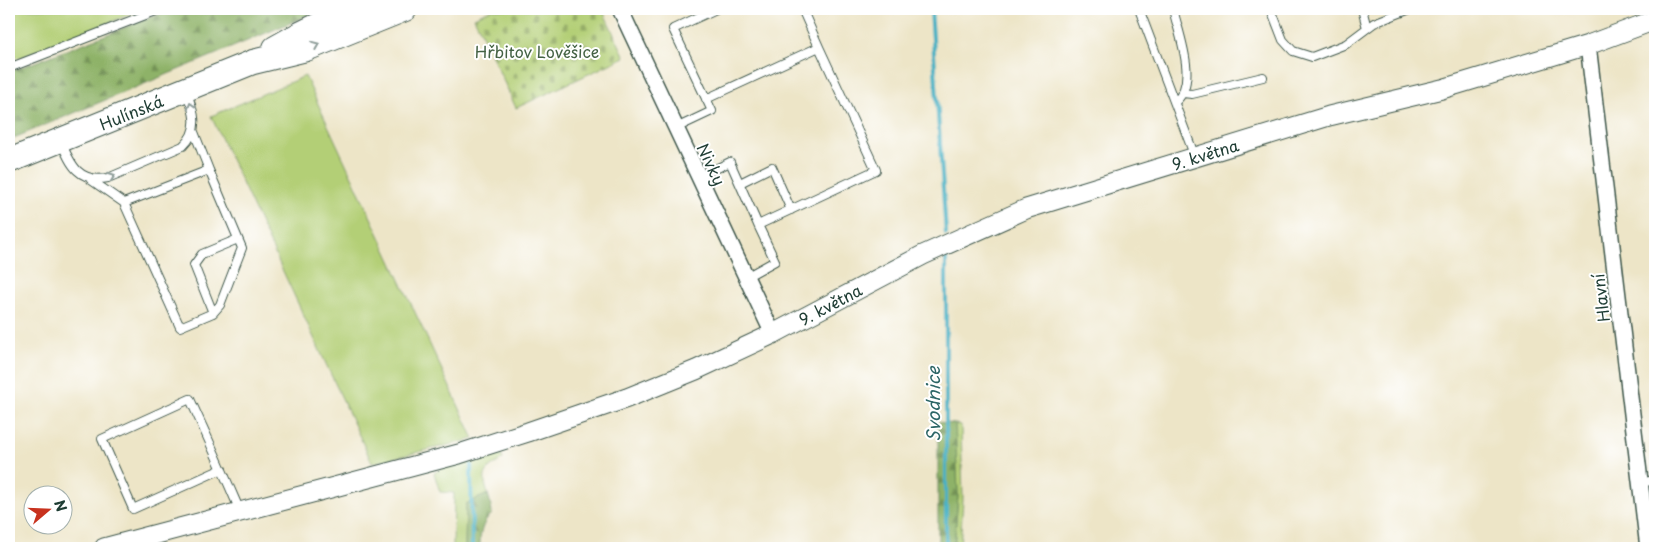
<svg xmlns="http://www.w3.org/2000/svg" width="1664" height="557" font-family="'Playpen Sans',sans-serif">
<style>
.green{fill:#b3cf76;stroke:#698655}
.forest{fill:url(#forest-firs);stroke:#56784e}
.cemetery{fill:url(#cemetery-stones);stroke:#698655}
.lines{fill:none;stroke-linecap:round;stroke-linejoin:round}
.stream{stroke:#46b1c4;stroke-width:4}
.service-casing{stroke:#3e564a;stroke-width:10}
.minor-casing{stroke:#3e564a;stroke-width:18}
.tertiary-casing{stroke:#3e564a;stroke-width:21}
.primary-casing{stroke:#3e564a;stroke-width:26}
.service{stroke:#fff;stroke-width:8}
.minor{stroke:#fff;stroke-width:15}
.tertiary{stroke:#fff;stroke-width:19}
.primary{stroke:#fff;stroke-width:24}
.oneway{stroke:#8f9e9a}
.labels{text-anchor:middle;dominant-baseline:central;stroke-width:4;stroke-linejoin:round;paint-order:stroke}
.park-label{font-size:16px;fill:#446244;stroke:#fff}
.street-label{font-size:16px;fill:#1f3d34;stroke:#fff}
.water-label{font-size:18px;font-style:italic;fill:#2d6666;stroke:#fff}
</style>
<defs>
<pattern id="forest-firs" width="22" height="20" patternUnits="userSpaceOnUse" patternTransform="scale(1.25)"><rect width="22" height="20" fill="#8eb267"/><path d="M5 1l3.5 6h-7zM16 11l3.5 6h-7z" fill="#739256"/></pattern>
<pattern id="cemetery-stones" width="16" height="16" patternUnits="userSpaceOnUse" patternTransform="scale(1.25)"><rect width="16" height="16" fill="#b3cf76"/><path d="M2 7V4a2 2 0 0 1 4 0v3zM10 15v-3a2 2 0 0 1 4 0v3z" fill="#91a962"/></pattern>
</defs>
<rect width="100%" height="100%" fill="#fff"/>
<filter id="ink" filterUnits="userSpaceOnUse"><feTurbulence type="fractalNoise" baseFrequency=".02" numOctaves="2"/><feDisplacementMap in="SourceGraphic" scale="10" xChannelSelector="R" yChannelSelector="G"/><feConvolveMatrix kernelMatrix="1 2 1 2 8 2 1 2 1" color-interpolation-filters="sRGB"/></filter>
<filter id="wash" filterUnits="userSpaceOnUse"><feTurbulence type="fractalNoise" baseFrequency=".0096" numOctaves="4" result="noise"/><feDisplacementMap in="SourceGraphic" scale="20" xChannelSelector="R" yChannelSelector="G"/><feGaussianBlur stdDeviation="1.12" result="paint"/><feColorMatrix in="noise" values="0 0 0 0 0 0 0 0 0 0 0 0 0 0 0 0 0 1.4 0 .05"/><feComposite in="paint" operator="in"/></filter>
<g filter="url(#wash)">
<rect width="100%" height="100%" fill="#ede5c7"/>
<path class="green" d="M 9,9 L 141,9 L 141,10 L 20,58 L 10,56 L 9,54 Z
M 305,76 L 474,439 L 372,463 L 211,116 Z
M 955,424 L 961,425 L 963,499 L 960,548 L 954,548 L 958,495 Z
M 498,448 L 503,459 C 485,470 481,473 488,494 L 466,504 L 465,548 L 453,548 L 454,493 L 440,492 L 434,473 L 449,463 Z"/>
<path class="forest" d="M 173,9 L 323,9 L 214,55 L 9,140 L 9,72 Z
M 938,422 L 955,424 L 958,495 L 954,548 L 938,548 Z
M 488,494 L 491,505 L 492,514 C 481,524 480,534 480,548 L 465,548 L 466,504 Z"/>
<path class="cemetery" d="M 492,9 L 602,9 L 625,57 L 516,108 L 474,17 Z"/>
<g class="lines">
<path class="stream" d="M 931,9 L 946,234
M 471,465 L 472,548
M 946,548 L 946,259"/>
</g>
</g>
<g filter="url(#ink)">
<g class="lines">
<defs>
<path id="service" d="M 1139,9 L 1195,157
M 1173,9 C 1179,35 1199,83 1175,102
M 1271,9 L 1283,40 L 1293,51 L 1312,57 L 1346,44 L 1374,23 L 1410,9
M 1362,9 L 1367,28
M 9,62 L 14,66 L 161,9
M 1183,93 L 1192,94 L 1263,77
M 706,99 L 819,47 L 802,9
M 676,128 L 712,111 L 673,29 L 716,9
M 61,142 C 71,165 79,183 108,178 L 183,146 C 201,129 194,111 186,91
M 699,177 L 730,162 L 758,225 L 876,170 L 819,47
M 91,180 L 124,203 L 209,170 L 194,132
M 740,183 L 772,167 L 791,210
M 124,203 L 180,327 L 213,313 L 220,305 L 242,248 L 209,170
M 746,277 L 775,261 L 758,225
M 213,313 L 194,265 L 202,254 L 238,239
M 222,469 L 133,509 L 102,439 L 190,399 C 207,436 224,474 240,511
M 1640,483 L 1655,480"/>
<path id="minor" d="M 620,9 L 773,334
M 1588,45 L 1648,548"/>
<path id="tertiary" d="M 104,548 L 459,454 L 528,432 L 627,398 L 696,370 L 773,334 L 923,255 L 1026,209 L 1329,116 L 1442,89 L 1588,45 L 1655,20"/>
<path id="primary" d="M 275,48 L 300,34 L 351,9
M 9,161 L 253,62 L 306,49 L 405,9"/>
</defs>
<use href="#service" class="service-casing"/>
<use href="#minor" class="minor-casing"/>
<use href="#tertiary" class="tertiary-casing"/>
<use href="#primary" class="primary-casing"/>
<use href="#service" class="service"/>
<use href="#minor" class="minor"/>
<use href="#tertiary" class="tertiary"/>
<use href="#primary" class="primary"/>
</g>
<defs><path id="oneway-chevron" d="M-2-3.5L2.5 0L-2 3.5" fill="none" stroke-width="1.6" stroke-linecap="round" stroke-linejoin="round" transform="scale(1.25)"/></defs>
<g class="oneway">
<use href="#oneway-chevron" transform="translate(316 45) rotate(-22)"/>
<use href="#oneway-chevron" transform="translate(191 106) rotate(-107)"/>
<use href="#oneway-chevron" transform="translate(112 176) rotate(-20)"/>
</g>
</g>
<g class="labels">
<g class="park-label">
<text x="537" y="51">Hřbitov Lověšice</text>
</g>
<g class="street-label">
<text transform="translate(131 112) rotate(-22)">Hulínská</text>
<text transform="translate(1205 154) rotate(-17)">9. května</text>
<text transform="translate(712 164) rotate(65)">Nivky</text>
<text transform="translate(1600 298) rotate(-97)">Hlavní</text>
<text transform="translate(830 304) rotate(-28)">9. května</text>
</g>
<g class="water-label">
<text transform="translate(932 404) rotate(-90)">Svodnice</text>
</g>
</g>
<rect width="1664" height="557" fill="none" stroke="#fff" stroke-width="30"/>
<g transform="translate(48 510) rotate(71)"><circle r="24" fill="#ffffff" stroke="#a5b1ae"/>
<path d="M0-4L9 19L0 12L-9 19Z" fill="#c8321e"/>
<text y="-8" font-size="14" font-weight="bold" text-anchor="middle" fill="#1f3d34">N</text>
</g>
</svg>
